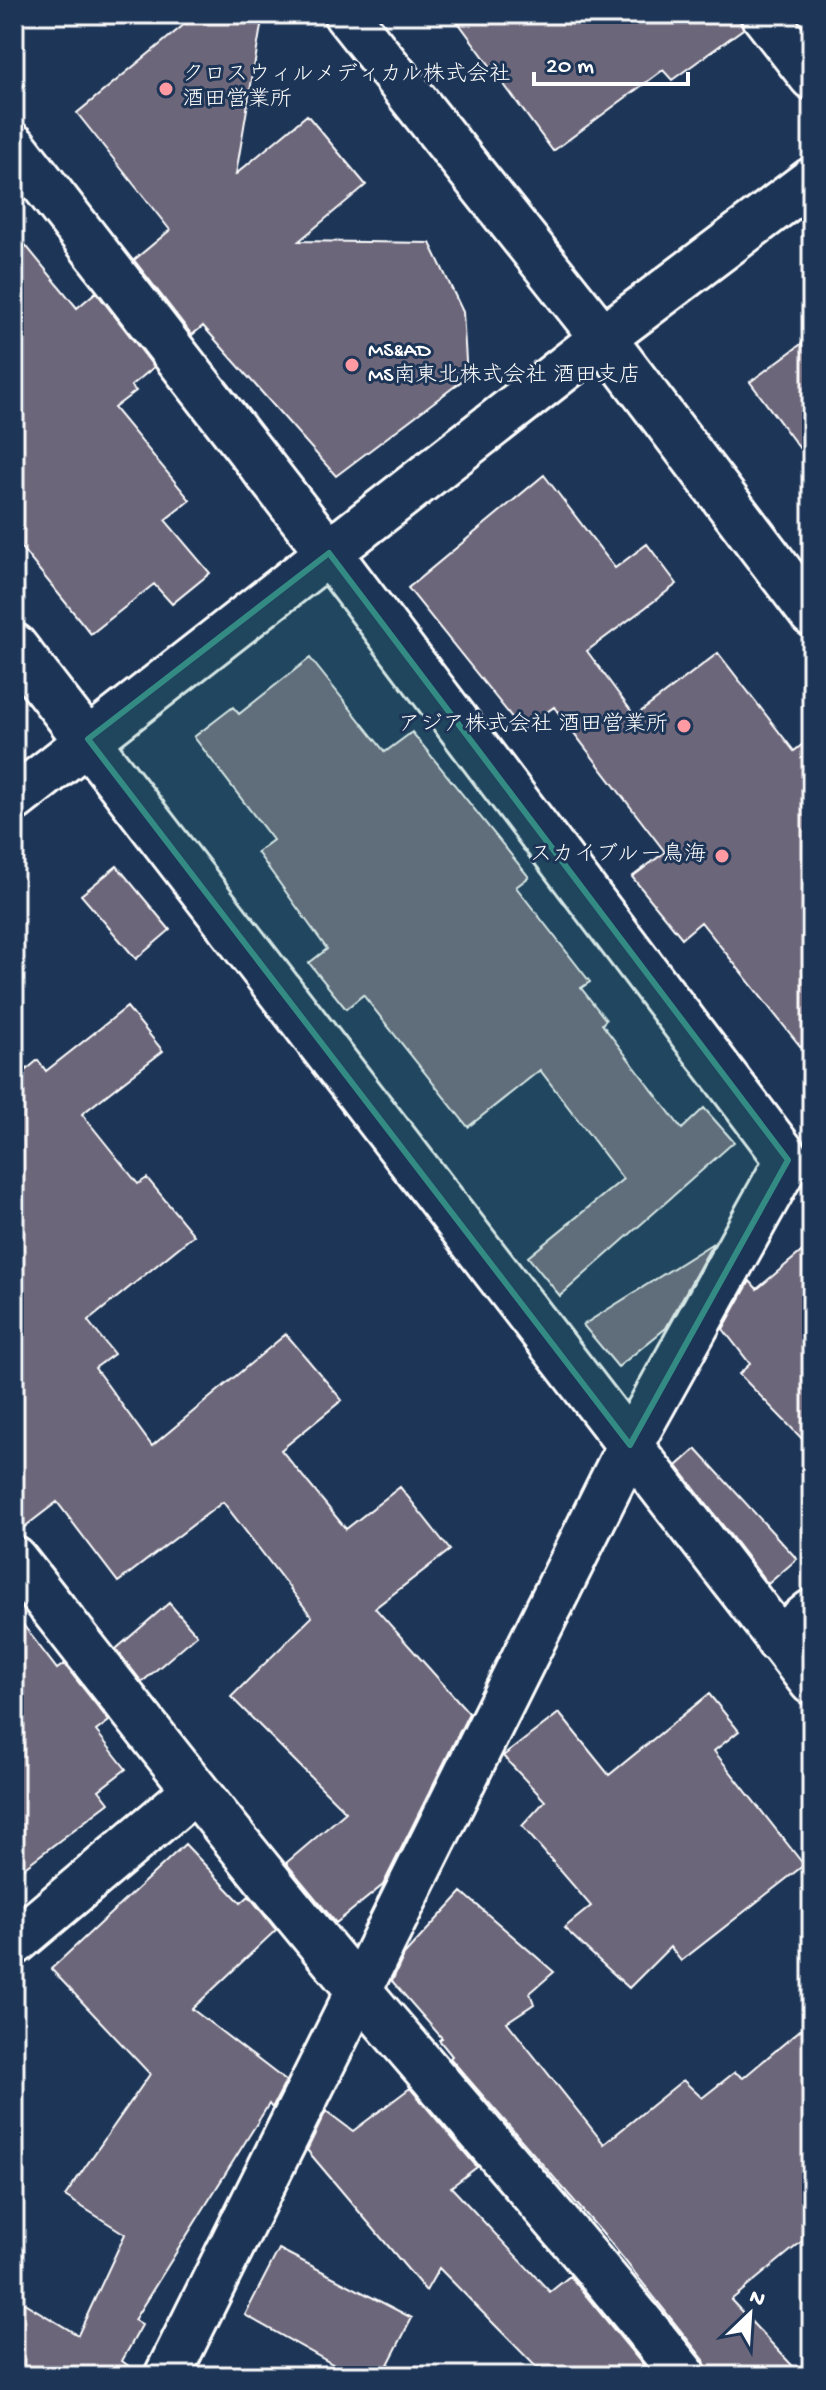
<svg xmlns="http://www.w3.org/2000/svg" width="826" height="2390" font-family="'Gochi Hand','Klee One',sans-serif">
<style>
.building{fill:#6c667a;stroke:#fff;stroke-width:2}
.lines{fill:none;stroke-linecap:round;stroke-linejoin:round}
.street-casing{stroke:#fff;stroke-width:50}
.secondary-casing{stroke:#fff;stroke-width:50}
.street{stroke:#1d3557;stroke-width:44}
.secondary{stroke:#1d3557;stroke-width:44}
.marked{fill:#338b84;fill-opacity:0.2;stroke:#338b84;stroke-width:6;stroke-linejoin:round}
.poi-dot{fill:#ff9aa2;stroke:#1d3557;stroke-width:3}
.labels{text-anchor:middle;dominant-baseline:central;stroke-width:6;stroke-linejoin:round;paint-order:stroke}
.poi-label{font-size:22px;fill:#fff;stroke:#1d3557;text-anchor:start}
</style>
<rect width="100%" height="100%" fill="#1d3557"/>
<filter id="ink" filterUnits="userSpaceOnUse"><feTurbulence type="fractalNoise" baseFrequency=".0125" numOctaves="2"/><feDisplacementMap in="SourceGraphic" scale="16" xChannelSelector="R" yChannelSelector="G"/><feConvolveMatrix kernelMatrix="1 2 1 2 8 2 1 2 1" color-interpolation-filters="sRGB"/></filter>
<g filter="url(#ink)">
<path class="building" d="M 197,14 L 263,14 L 236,174 L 307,115 L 366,185 L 299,241 L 430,243 L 463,312 L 467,377 L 336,476 L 203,326 L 192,335 L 134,260 L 170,230 L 77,113 Z
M 452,14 L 739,14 L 743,29 L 672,80 L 663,70 L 553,151 Z
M 14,231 L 77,308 L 96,292 L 154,367 L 131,386 L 136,391 L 114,408 L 190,500 L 165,520 L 210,573 L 172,604 L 154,584 L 91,634 L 14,539 Z
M 812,336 L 812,465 L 750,382 Z
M 544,475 L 615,568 L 647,544 L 677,584 L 587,651 L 635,716 L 718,653 L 794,751 L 812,737 L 812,1061 L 701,922 L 682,938 L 632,877 L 665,852 L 554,707 L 522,730 L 408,588 Z
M 310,658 L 385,752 L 412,732 L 529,877 L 516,887 L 590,982 L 581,988 L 606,1020 L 602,1024 L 682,1129 L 704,1108 L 734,1142 L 560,1296 L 528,1257 L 623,1179 L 540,1070 L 468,1127 L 363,995 L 346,1009 L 309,963 L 327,949 L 257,852 L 273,840 L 194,737 L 233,707 L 239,714 Z
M 117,866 L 170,930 L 136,959 L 81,895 Z
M 127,1007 L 163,1051 L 82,1114 L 138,1184 L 147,1178 L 194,1235 L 88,1321 L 114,1354 L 95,1368 L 152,1446 L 286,1334 L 342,1400 L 281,1450 L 346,1529 L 400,1487 L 450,1550 L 375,1608 L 469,1713 L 383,1885 L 336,1923 L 286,1863 L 346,1812 L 231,1697 L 312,1617 L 223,1502 L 118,1582 L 57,1502 L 14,1535 L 14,1080 L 38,1060 L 46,1071 Z
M 713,1243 L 666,1328 L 618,1367 L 583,1325 Z
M 812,1243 L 812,1449 L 739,1374 L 750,1364 L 723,1329 L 750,1281 L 757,1289 Z
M 696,1449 L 797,1559 L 768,1584 L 677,1466 Z
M 169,1603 L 197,1635 L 142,1682 L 116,1649 Z
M 14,1613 L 57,1669 L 64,1664 L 109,1721 L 96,1731 L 126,1769 L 99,1790 L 109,1803 L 14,1875 Z
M 709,1694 L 739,1731 L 714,1751 L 804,1865 L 681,1961 L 670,1947 L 629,1988 L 564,1928 L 591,1906 L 522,1826 L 545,1801 L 503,1756 L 559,1713 L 609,1775 Z
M 185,1844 L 241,1903 L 249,1896 L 276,1930 L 192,2009 L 286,2081 L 272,2108 L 269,2104 L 134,2320 L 142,2325 L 122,2361 L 142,2376 L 14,2376 L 14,2297 L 78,2335 L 125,2234 L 65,2196 L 150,2074 L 51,1969 Z
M 462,1892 L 554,1972 L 530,1993 L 534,2004 L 507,2022 L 604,2144 L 683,2080 L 702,2098 L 735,2072 L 743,2078 L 812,2020 L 812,2233 L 731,2300 L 802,2376 L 708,2376 L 704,2360 L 610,2242 L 450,2058 L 452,2056 L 439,2040 L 442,2038 L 392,1981 L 404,1955 Z
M 410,2088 L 477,2167 L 451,2187 L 550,2292 L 570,2276 L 652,2376 L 545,2376 L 439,2268 L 426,2291 L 307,2150 L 326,2111 L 353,2131 Z
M 279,2249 L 412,2318 L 382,2376 L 354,2376 L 245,2315 Z"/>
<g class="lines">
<defs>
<path id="street" d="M 763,14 L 812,77
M 14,146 L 329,553 L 788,1160 L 630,1445 L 167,2376
M 14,646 L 812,1682
M 14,1559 C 127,1703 239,1848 357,1988 C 466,2117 579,2243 684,2376
M 778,1640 L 812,1612
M 14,1943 L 195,1790"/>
<path id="secondary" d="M 346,14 L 603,338 L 812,614
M 14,799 L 603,338 L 812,180"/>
</defs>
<use href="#street" class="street-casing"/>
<use href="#secondary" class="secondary-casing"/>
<use href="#street" class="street"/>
<use href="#secondary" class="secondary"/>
</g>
</g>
<path class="marked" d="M 329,553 L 788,1160 L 630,1445 L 88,739 Z"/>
<g class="poi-dot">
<circle cx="166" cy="89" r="8"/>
<circle cx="352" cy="365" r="8"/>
<circle cx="684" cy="726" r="8"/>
<circle cx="722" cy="856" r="8"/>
</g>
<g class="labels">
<g class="poi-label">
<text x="182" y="76">クロスウィルメディカル株式会社<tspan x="182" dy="25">酒田営業所</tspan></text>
<text x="368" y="352">MS&amp;AD<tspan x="368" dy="25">MS南東北株式会社 酒田支店</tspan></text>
<text x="668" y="726" text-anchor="end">アジア株式会社 酒田営業所</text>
<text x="706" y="856" text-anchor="end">スカイブルー鳥海</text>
</g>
</g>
<rect width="826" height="2390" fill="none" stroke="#1d3557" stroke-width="48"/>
<rect x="24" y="24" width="778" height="2342" fill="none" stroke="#fff" stroke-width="3" filter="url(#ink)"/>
<g transform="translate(750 2314) rotate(25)" stroke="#1d3557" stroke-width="6" paint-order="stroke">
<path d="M0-6L14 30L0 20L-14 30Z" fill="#ffffff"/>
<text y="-12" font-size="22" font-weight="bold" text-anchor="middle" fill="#ffffff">N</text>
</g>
<path d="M534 72v12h154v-12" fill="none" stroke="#ffffff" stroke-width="4"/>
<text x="546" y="72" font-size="24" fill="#ffffff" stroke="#1d3557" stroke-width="6" paint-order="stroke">20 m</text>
</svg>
